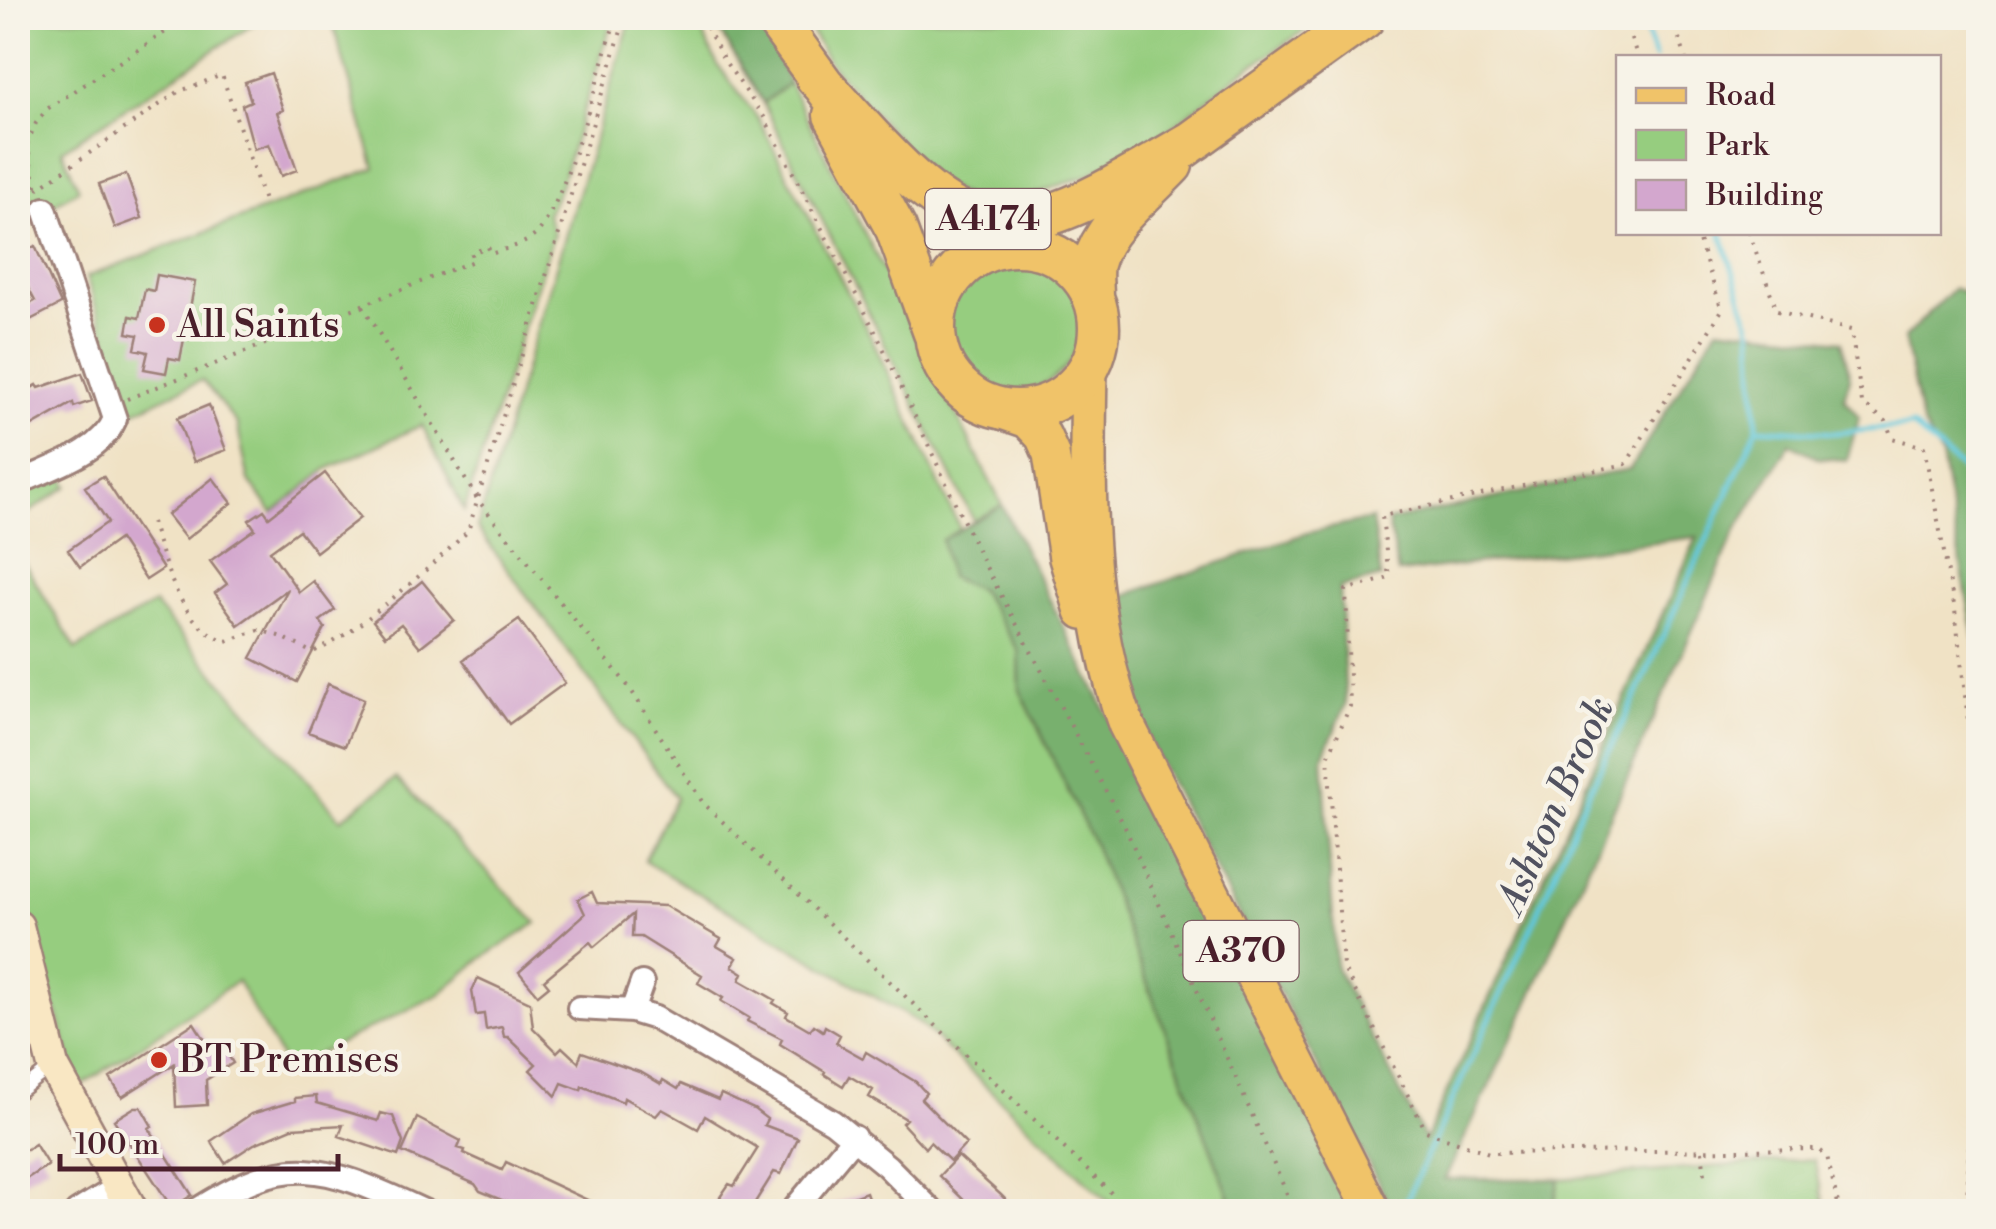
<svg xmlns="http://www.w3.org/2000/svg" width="1996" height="1229" font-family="'Libre Bodoni',serif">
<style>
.green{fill:#96cd7f;stroke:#707655;stroke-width:2.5}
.forest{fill:#78b06e;stroke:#61684c;stroke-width:2.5}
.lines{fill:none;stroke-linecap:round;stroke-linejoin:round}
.stream{stroke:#60c8dc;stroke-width:5}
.building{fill:#d3a7ce}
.lane-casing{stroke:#9d8078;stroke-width:16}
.street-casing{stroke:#9d8078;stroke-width:28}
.secondary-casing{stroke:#9d8078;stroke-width:35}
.primary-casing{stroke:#9d8078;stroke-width:40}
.highway-casing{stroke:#9d8078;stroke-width:45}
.path{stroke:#9d8078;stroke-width:4;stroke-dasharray:2.5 8;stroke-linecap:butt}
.lane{stroke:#fff;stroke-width:11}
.street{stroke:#fff;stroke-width:22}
.secondary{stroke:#f9e7c3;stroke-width:30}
.primary{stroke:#f0c369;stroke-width:35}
.highway{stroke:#f0c369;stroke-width:40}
.poi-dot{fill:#c8321e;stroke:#f7f3e8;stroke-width:4}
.labels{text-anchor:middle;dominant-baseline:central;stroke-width:9;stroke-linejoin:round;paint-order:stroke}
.shield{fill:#f7f3e8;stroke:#7e5f64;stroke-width:2.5}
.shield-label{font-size:35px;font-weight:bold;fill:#4a1f2b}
.poi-label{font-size:38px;fill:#4a1f2b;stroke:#f7f3e8;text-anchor:start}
.water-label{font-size:40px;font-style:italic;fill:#515260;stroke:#f7f3e8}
</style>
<rect width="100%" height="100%" fill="#f7f3e8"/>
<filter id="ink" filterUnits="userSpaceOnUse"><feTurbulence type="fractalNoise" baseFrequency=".01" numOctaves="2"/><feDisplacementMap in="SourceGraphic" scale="20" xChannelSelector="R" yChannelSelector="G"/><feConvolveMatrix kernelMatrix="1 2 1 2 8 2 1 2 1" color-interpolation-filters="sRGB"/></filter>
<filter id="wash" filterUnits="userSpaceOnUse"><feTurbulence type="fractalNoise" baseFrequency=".0048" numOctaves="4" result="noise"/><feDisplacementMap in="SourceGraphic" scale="40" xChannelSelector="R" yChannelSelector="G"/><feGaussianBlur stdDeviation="2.25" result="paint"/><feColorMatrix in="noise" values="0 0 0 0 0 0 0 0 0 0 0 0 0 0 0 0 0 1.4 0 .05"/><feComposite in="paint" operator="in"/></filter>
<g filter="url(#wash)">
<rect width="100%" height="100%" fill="#f0e2c5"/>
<path class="green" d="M 18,18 L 263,18 L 62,150 L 79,189 L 18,226 Z
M 331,18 L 613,18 L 559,189 L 547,214 L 554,233 L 464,511 L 422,425 L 327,469 L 273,513 L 249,481 L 237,424 L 202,380 L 131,413 L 86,277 L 375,168 Z
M 631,18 L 695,18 L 718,65 L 759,120 L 874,343 L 960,529 L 942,540 L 980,589 L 1019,651 L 1020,690 L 1095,847 L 1234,1209 L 1231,1212 L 1118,1211 L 919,1023 L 644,861 L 676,798 L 477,528 Z
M 803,18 L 1323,18 L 1238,75 L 1159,137 L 1088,175 L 1019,200 L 975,202 L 937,182 L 830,64 Z
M 789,83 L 1002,505 L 974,521 L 763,103 Z
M947 324a67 67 0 1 1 134 0a67 67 0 1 1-134 0Z
M 61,472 L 68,486 L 18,520 L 18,491 Z
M 18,553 L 76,649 L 154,604 L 341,819 L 396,778 L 537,923 L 481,959 L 440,994 L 287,1069 L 237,981 L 78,1088 L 18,877 Z
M 1814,1159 L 1826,1211 L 1553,1212 L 1559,1179 Z"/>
<path class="forest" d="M 712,18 L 760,18 L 789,83 L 763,103 Z
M 1954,288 L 1978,298 L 1978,656 L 1941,457 L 1922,423 L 1904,338 Z
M 1718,327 L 1842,341 L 1850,377 L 1844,398 L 1859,417 L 1847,460 L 1818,458 L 1790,443 L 1736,531 L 1525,1011 L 1445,1179 L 1559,1179 L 1553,1211 L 1393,1211 L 1128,702 L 1116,598 L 1307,533 L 1372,519 L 1381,577 L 1340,588 L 1346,704 L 1323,757 L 1336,968 L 1425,1140 L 1697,537 L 1398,573 L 1388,521 L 1630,469 Z
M 1002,505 L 1358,1211 L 1232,1211 L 1234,1209 L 1095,847 L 1020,690 L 1019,651 L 980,590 L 949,577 L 942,540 Z"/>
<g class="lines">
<path class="stream" d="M 1641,18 L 1655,58
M 1721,232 L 1752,331 L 1757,428 L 1834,433 L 1912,426 L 1976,481 L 1978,490
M 1405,1204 L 1536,917 L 1582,806 L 1636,696 L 1757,428"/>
</g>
<g id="blocks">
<path class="building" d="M 271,73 L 283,110 L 277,112 L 297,170 L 281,176 L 269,144 L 254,149 L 242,105 L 251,101 L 245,82 Z
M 126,174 L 142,218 L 115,228 L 99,184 Z
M 35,246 L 61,304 L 28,321 L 22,308 L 35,301 L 18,269 L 18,255 Z
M 157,275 L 195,282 L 180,360 L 169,358 L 166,373 L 144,369 L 148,352 L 135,349 L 138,335 L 127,333 L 130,316 L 139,318 L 145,289 L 154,291 Z
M 82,373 L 92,401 L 74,407 L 73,403 L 18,434 L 18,412 L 26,407 L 19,395 L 37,385 L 39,388 Z
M 209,405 L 226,450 L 194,462 L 177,418 Z
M 325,473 L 360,518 L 316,552 L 299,530 L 270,551 L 299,592 L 313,581 L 335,610 L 320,621 L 325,628 L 297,682 L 251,658 L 288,589 L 238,625 L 215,593 L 227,584 L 210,561 L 255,529 L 249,520 L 264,510 L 269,517 Z
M 103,476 L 163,569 L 146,580 L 119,539 L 80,567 L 68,550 L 108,522 L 85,487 Z
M 213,478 L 232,503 L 186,539 L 167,515 Z
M 422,581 L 454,620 L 420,647 L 401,624 L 385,636 L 373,621 Z
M 519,620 L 565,683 L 509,724 L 463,660 Z
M 328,684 L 364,699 L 345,746 L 308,732 Z
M 592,892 L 597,903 L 665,906 L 721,939 L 717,946 L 737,958 L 732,966 L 743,973 L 740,980 L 775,1000 L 773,1003 L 788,1012 L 786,1016 L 810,1030 L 814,1025 L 823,1031 L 825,1026 L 840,1035 L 836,1043 L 863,1058 L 866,1052 L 916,1082 L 926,1093 L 921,1099 L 966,1144 L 950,1161 L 930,1142 L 925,1148 L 902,1123 L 906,1119 L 869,1097 L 873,1090 L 849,1076 L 843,1086 L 824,1074 L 825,1072 L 780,1044 L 782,1039 L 747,1021 L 749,1018 L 721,1001 L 723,998 L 698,983 L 702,975 L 641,937 L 632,937 L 633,914 L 594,947 L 590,942 L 562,965 L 544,980 L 549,986 L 538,995 L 519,972 L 585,914 L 578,899 Z
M 478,978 L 530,1002 L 533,1028 L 557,1052 L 562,1047 L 578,1062 L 582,1052 L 642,1073 L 661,1084 L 663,1080 L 678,1089 L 681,1084 L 718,1100 L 721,1094 L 754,1109 L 767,1119 L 764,1125 L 798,1138 L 781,1174 L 774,1172 L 749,1212 L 723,1212 L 714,1206 L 729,1184 L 734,1186 L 758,1148 L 705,1116 L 698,1129 L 662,1109 L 656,1116 L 624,1098 L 623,1102 L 582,1086 L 581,1090 L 562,1083 L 556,1096 L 530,1070 L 536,1064 L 508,1037 L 504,1037 L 502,1027 L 486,1030 L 484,1014 L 476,1015 L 472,991 Z
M 194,1023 L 212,1051 L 222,1045 L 233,1063 L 206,1080 L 207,1105 L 176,1107 L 174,1064 L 122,1097 L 110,1078 Z
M 316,1096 L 317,1103 L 378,1121 L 381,1113 L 393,1116 L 403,1142 L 398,1156 L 339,1136 L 343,1125 L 292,1128 L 254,1144 L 225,1163 L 211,1141 L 251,1114 L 295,1101 L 295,1098 Z
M 135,1107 L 141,1107 L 152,1126 L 149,1128 L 192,1195 L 172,1208 L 114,1120 Z
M 417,1118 L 461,1141 L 458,1148 L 465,1150 L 464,1153 L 502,1170 L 506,1162 L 613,1212 L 530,1212 L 480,1191 L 475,1184 L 402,1152 Z
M 35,1144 L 48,1165 L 18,1184 L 18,1155 Z
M 958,1156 L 1001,1195 L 1018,1212 L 963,1212 L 969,1205 L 939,1176 Z
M 866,1192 L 873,1212 L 818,1212 L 818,1210 Z"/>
</g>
</g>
<g filter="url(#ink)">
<use href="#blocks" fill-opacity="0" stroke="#9d8078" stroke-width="2.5"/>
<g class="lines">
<defs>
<path id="lane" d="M 18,1093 L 50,1068"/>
<path id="street" d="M 18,483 C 51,467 100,454 115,419 L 45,209
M 579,1008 L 632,1011 L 655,1018 L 833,1122 L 887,1166 L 933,1212
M 632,1011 L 642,983
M 77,1212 L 118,1187
M 194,1212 C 293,1148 325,1167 426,1212
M 792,1212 L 854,1137"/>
<path id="secondary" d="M 18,926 L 53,1066 L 133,1212"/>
<path id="primary" d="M 1089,368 C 1087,487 1084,612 1126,724 L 1373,1212
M 985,405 L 1028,420 L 1043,436 L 1051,454 L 1067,558 L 1083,611"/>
<path id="highway" d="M 775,18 L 833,98
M 816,77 C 854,116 918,198 969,215 C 993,223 1020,223 1045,216 C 1092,203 1151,164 1195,140
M 834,115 L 896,229 L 934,333
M 1172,156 L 1364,18
M935 328a82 82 0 1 1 164 0a82 82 0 1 1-164 0Z
M 1093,296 C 1093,286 1091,274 1093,264 C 1103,225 1146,193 1172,165"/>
</defs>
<use href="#lane" class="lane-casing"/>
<use href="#street" class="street-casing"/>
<use href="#secondary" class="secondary-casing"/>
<use href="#primary" class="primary-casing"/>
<use href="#highway" class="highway-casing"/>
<path class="path" d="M 702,18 L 724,60 L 764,117 L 878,337 L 979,554 L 1124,825 L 1295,1212
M 1624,18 L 1638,58
M 1672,18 L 1686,58
M 18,102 L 37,190
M 27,144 L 36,123 L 47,109 L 187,18
M 37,189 L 178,92 L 222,75 L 264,201
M 1696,232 L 1722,310 L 1626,464 L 1382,516 L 1389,578 L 1346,590 L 1350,706 L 1328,757 L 1343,967 L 1426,1131 L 1489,1153 L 1818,1149 L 1827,1156 L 1840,1212
M 1749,232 L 1777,311 L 1851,330 L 1862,403 L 1886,421 L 1892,438 L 1924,447 L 1955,610 L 1978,805
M 363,306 L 477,499 L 629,687 L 703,803 L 1131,1212
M 127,399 L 473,261 L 471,253 L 488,247 L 491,254 C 504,249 524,245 534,236 C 564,212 602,61 616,18
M 151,522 C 165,562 180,628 227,641 L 259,630 L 282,637 L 311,652 C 343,646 441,558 468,531 L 625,18
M 1702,1151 L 1705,1175
M 1967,1212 L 1978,808"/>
<use href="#lane" class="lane"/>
<use href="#street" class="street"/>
<use href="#secondary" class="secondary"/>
<use href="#primary" class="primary"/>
<use href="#highway" class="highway"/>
</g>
</g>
<g class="poi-dot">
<circle cx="157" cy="325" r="10"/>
<circle cx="159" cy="1060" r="10"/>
</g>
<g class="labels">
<g class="shield">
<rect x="925.5" y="189" width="125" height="60" rx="8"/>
<rect x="1183.5" y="921" width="115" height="60" rx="8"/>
</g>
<g class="shield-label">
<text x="988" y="219">A4174</text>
<text x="1241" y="951">A370</text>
</g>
<g class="poi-label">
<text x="177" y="325">All Saints</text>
<text x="179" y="1060">BT Premises</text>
</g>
<g class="water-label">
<text transform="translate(1556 805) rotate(-66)">Ashton Brook</text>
</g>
</g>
<rect width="1996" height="1229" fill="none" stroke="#f7f3e8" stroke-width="60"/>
<rect x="1616" y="55" width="325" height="180" fill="#f7f3e8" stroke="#b29e9c" stroke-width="2.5"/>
<rect x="1636" y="88" width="50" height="15" fill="#f0c369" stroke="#b29e9c" stroke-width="2.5"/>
<text x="1706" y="105" font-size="30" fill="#4a1f2b">Road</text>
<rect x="1636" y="130" width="50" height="30" fill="#96cd7f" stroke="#b29e9c" stroke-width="2.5"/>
<text x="1706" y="155" font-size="30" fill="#4a1f2b">Park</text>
<rect x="1636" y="180" width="50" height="30" fill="#d3a7ce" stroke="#b29e9c" stroke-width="2.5"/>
<text x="1706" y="205" font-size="30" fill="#4a1f2b">Building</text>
<path d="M60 1154v15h278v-15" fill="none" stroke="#4a1f2b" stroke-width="5"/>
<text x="75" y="1154" font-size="30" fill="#4a1f2b" stroke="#f7f3e8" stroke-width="8" paint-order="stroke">100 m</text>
</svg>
